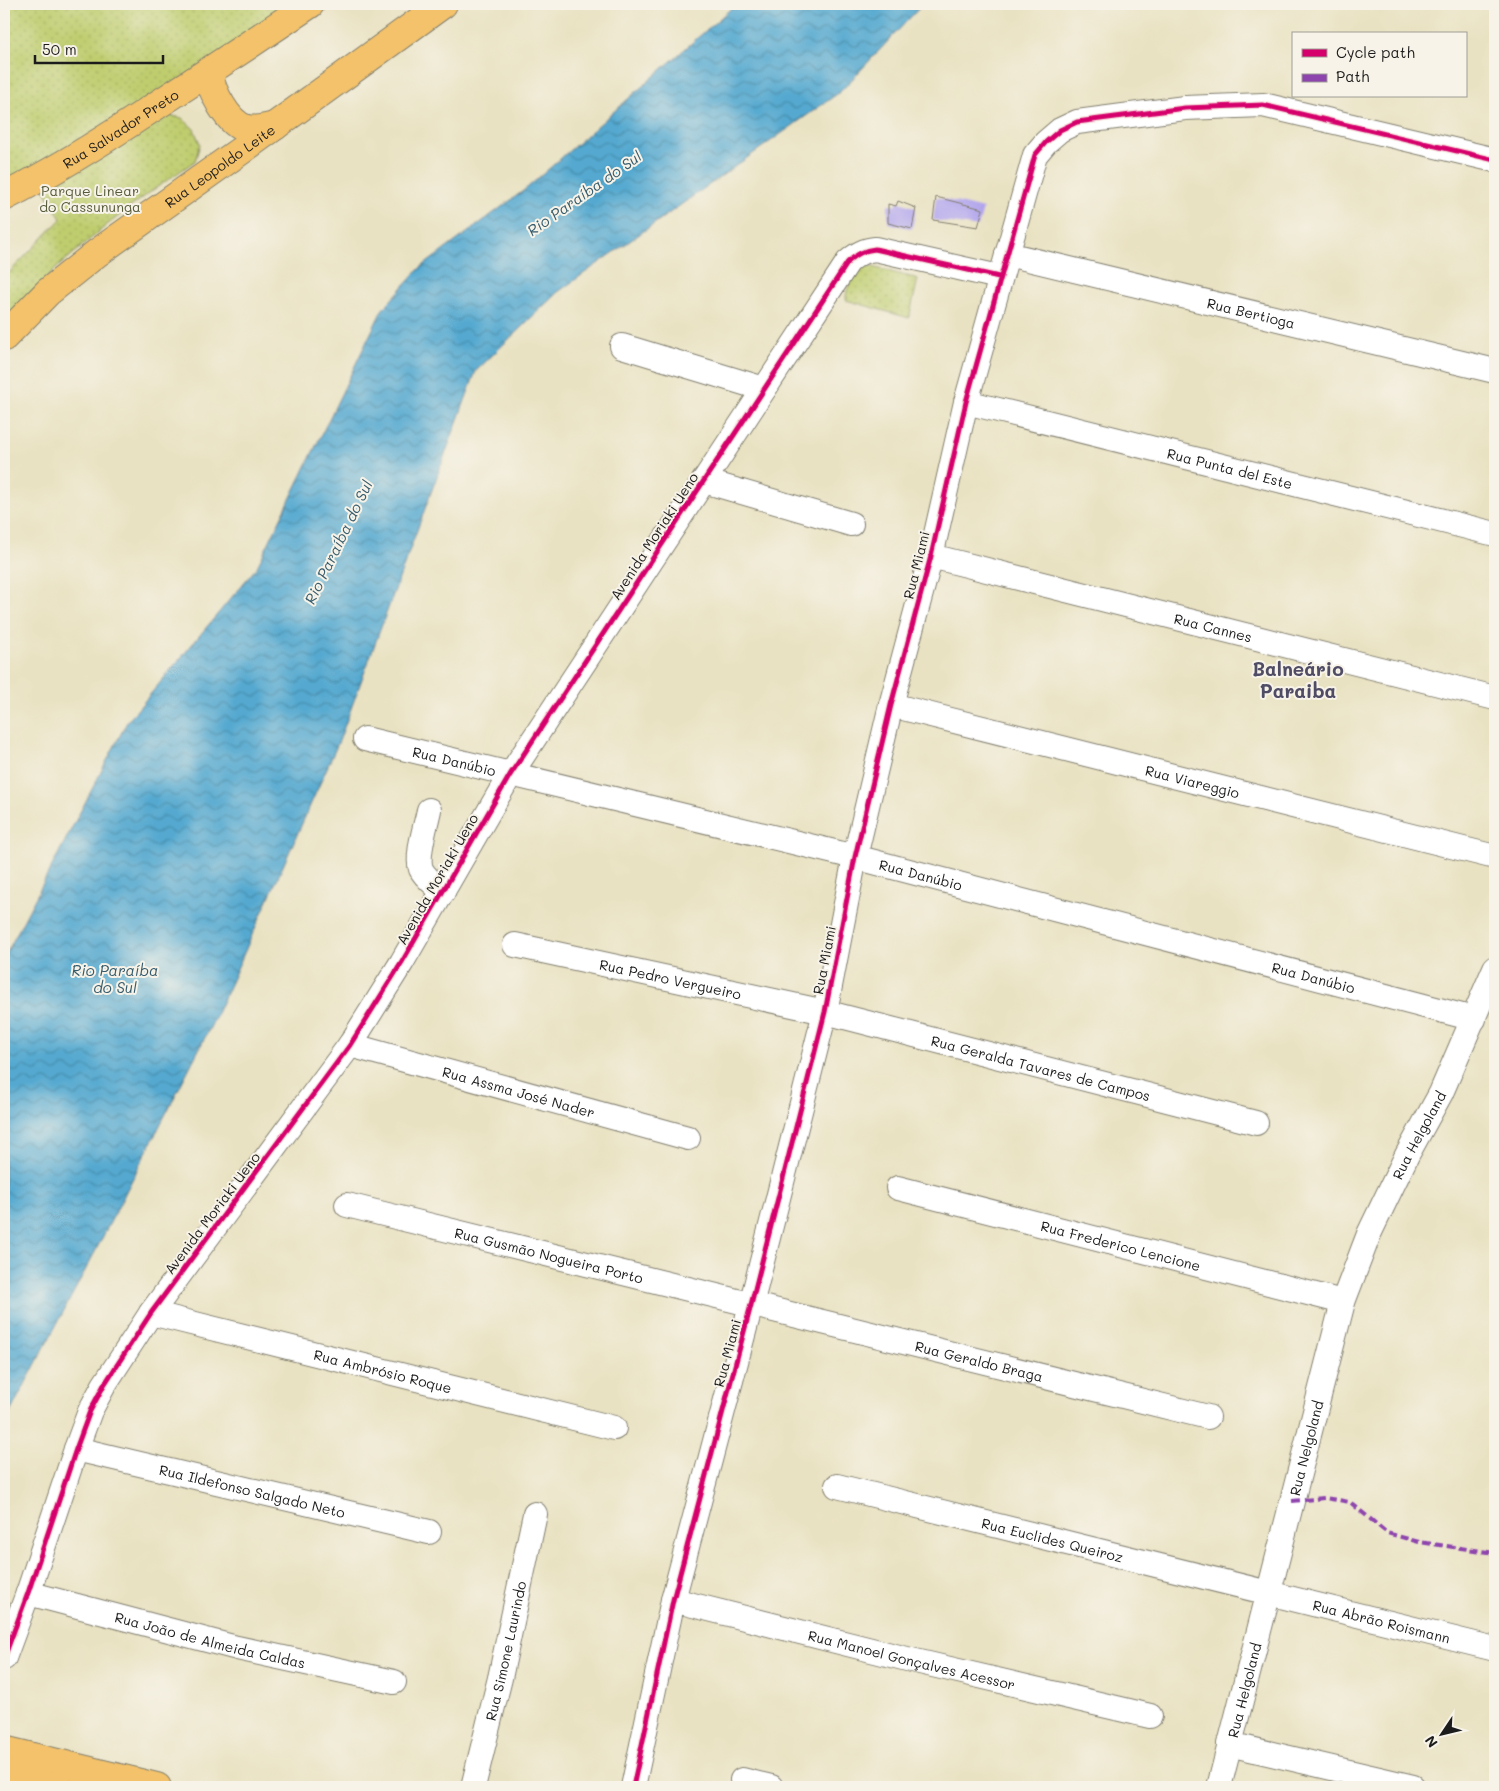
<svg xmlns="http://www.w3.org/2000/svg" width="1499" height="1791" font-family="Mali,sans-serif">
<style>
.park{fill:url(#park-dots);stroke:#6e7445}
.water{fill:url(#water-waves);stroke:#386276}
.building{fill:#b1a4ed}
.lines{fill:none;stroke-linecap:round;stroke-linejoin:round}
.minor-casing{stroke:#827f6f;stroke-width:26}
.major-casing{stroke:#827f6f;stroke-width:30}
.minor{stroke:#fff;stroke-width:24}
.major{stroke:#f4c26a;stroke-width:28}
.quiet{stroke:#8e44ad;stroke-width:4;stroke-dasharray:8 4;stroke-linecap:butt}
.cycleway-casing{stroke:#f7f3e8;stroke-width:8}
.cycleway{stroke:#d6006c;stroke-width:5}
.labels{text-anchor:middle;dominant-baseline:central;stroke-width:4;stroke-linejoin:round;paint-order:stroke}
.street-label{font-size:14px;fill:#1c1c1c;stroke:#f7f3e8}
.park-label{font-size:14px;fill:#555a39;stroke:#f7f3e8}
.water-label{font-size:15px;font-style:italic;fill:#355b6d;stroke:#f7f3e8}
.district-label{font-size:19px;font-weight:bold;fill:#504c65;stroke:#f7f3e8}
</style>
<defs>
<pattern id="park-dots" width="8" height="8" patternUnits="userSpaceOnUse" patternTransform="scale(1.25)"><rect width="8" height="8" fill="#bfcd6e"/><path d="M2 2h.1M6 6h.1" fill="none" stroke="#a4af5f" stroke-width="1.8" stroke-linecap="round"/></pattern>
<pattern id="water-waves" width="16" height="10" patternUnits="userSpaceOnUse" patternTransform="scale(1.25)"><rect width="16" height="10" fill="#54a9d0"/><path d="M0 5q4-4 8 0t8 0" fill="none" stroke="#4589a8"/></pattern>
</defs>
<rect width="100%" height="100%" fill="#f7f3e8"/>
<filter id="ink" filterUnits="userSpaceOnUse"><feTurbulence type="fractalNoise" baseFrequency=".02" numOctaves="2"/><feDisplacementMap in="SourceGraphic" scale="10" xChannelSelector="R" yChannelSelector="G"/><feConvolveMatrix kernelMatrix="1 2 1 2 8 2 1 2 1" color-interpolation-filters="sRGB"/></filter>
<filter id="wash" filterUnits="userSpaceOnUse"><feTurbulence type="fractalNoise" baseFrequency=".0096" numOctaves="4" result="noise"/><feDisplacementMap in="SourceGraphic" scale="20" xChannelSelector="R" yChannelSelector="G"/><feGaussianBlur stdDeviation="1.12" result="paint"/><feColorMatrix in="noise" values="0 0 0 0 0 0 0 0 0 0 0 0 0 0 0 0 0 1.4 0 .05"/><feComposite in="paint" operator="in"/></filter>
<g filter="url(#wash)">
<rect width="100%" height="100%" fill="#e9e2c2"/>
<!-- park -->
<path class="park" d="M 4,4 L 305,4 L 67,148 L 4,183 Z
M 162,114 L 182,118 L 194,129 L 200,144 L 195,161 L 153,190 L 108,224 L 61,264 L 4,320 L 4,278 L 61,219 L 44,189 Z
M 865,265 L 918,279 L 909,318 L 846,300 C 845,285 856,275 865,265 Z"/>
<!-- water -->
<path class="water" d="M 736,4 L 923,4 L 840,92 L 558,292 L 476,371 L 339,741 L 215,1018 L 95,1252 L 4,1424 L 4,958 L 127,722 L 257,567 L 382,310 L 420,268 L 527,188 Z"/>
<g id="blocks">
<!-- building -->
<path class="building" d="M 936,197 L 983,209 L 978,227 L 933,220 Z
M 898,201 L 916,208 L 912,229 L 888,223 L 888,204 L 896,206 Z"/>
</g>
</g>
<g filter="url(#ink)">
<use href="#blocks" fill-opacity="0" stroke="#827f6f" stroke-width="1"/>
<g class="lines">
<!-- minor casing -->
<g class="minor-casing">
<g id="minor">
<path id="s1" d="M 1007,254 L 1495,371"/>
<path d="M 622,346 L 764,389"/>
<path id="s2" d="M 966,402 L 1495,534"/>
<path d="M 704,481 L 851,524"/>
<path id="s3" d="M 931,556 L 1495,698"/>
<path id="s4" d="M 891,705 L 1495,857"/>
<path id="s5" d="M 365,739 L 855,857 L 1474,1019"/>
<path d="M 429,810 C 426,825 416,855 421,869 C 425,878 436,885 443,892"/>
<path id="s6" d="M 515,945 L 825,1012 L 1256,1123"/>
<path id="s7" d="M 350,1045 L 688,1138"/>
<path id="s8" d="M 898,1188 L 1343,1302"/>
<path id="s9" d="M 347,1205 L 1208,1417"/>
<path id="s10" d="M 151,1313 L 614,1428"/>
<path id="s11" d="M 76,1449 L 429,1532"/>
<path id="s12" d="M 837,1486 L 1495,1649"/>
<path id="s13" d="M 28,1593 L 237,1648 L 394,1682"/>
<path id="s14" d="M 673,1600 L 907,1659 L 1150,1716"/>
<path d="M 4,1658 L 28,1593 L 76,1449 L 90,1411 L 104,1385 L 151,1313 L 350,1045 L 402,962 L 510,775 L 848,262 C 857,254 864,250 875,249 L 999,277"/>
<path d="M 1229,1744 L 1413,1787"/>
<path d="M 742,1780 L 771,1787"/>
<path id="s15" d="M 473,1787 L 500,1678 L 535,1514"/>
<path d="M 633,1787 L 673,1600 L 751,1305 L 825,1012 L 855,857 L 891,705 L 931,556 L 966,402 L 1035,155 L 1046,142 L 1060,130 L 1077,122 L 1185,108 L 1263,105 L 1495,160"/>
<path id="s16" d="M 1219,1787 L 1343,1302 L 1369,1234 L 1407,1155 L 1441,1093 L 1495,968"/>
</g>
</g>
<!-- major casing -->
<g class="major-casing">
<g id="major">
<path d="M 208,73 C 212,91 227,124 247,129 C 256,131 266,128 275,126"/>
<path id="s17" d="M 4,197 C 55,171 103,141 151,109 C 205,74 258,39 310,4"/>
<path id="s18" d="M 4,337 L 48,292 L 97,253 L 243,149 L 443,4"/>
<path d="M 4,1750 L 157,1787"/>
<path d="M 4,1774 L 58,1787"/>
</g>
</g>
<!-- minor -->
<use href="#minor" class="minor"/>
<!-- major -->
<use href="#major" class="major"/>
<!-- quiet -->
<path class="quiet" d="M 1292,1501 L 1325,1498 L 1350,1502 L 1387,1533 L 1419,1542 L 1495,1553"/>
<!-- cycleway casing -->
<g class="cycleway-casing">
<path id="cycleway" d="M 4,1658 L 28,1593 L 76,1449 L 90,1411 L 104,1385 L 151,1313 L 350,1045 L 402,962 L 510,775 L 848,262 C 857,254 864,250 875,249 L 999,277
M 633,1787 L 673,1600 L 751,1305 L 825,1012 L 855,857 L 891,705 L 931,556 L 966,402 L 1035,155 L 1046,142 L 1060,130 L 1077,122 L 1185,108 L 1263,105 L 1495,160"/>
</g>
<!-- cycleway -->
<use href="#cycleway" class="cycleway"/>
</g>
</g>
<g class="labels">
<!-- street labels -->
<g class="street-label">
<text stroke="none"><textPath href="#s17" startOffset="135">Rua Salvador Preto</textPath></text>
<text stroke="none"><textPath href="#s18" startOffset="276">Rua Leopoldo Leite</textPath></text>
<text stroke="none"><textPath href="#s1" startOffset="251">Rua Bertioga</textPath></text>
<text stroke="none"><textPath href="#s2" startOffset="272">Rua Punta del Este</textPath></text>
<text transform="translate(654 536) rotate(-57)">Avenida Moriaki Ueno</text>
<text transform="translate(916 565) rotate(-76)">Rua Miami</text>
<text stroke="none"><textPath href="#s3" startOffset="291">Rua Cannes</textPath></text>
<text stroke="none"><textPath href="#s5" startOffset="92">Rua Danúbio</textPath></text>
<text stroke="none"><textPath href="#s4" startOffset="311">Rua Viareggio</textPath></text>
<text stroke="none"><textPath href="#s5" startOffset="572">Rua Danúbio</textPath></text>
<text transform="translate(437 879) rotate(-60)">Avenida Moriaki Ueno</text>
<text transform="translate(824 960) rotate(-79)">Rua Miami</text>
<text stroke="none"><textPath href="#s5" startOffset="978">Rua Danúbio</textPath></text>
<text stroke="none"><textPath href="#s6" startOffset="159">Rua Pedro Vergueiro</textPath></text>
<text stroke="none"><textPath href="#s6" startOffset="540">Rua Geralda Tavares de Campos</textPath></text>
<text stroke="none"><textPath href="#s7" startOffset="175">Rua Assma José Nader</textPath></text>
<text stroke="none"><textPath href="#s16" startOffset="684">Rua Helgoland</textPath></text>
<text transform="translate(212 1213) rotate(-53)">Avenida Moriaki Ueno</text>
<text stroke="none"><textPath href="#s8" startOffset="230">Rua Frederico Lencione</textPath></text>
<text stroke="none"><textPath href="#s9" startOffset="208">Rua Gusmão Nogueira Porto</textPath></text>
<text transform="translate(727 1353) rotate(-75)">Rua Miami</text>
<text stroke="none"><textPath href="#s9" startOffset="651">Rua Geraldo Braga</textPath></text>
<text stroke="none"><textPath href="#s10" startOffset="239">Rua Ambrósio Roque</textPath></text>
<text stroke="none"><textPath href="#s16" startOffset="350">Rua Nelgoland</textPath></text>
<text stroke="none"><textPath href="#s11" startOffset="181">Rua Ildefonso Salgado Neto</textPath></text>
<text stroke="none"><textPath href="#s12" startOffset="222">Rua Euclides Queiroz</textPath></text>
<text stroke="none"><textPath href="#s12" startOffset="561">Rua Abrão Roismann</textPath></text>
<text stroke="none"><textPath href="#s13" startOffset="188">Rua João de Almeida Caldas</textPath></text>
<text stroke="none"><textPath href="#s15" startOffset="140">Rua Simone Laurindo</textPath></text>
<text stroke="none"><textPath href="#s14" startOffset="246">Rua Manoel Gonçalves Acessor</textPath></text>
<text stroke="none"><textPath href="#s16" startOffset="100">Rua Helgoland</textPath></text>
</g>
<!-- park labels -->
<g class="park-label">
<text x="90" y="190">Parque Linear<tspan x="90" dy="16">do Cassununga</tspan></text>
</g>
<!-- water labels -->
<g class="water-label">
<text transform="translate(584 193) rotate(-35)">Rio Paraíba do Sul</text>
<text transform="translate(338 542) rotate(-64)">Rio Paraíba do Sul</text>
<text x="115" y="970">Rio Paraíba<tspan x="115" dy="17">do Sul</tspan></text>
</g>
<!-- district labels -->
<g class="district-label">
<text x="1298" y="668">Balneário<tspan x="1298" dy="22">Paraiba</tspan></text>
</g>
</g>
<!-- margin -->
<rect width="1499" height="1791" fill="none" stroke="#f7f3e8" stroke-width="20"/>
<!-- legend -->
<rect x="1292" y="32" width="175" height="65" fill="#f7f3e8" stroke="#9f9d96"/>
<rect x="1302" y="49" width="25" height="8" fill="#d6006c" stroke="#9f9d96"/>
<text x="1336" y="58" font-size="15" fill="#1c1c1c">Cycle path</text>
<rect x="1302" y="74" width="25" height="8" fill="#8e44ad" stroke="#9f9d96"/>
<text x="1336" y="82" font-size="15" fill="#1c1c1c">Path</text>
<!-- north arrow -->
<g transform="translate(1442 1734) rotate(235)" stroke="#f7f3e8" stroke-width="4" paint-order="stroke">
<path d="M0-4L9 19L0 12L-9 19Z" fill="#1c1c1c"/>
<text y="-8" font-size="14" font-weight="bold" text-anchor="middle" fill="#1c1c1c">N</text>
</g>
<!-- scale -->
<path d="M35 55v8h128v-8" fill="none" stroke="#1c1c1c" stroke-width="2.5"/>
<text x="42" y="55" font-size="15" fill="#1c1c1c" stroke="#f7f3e8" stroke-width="4" paint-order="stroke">50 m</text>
</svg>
